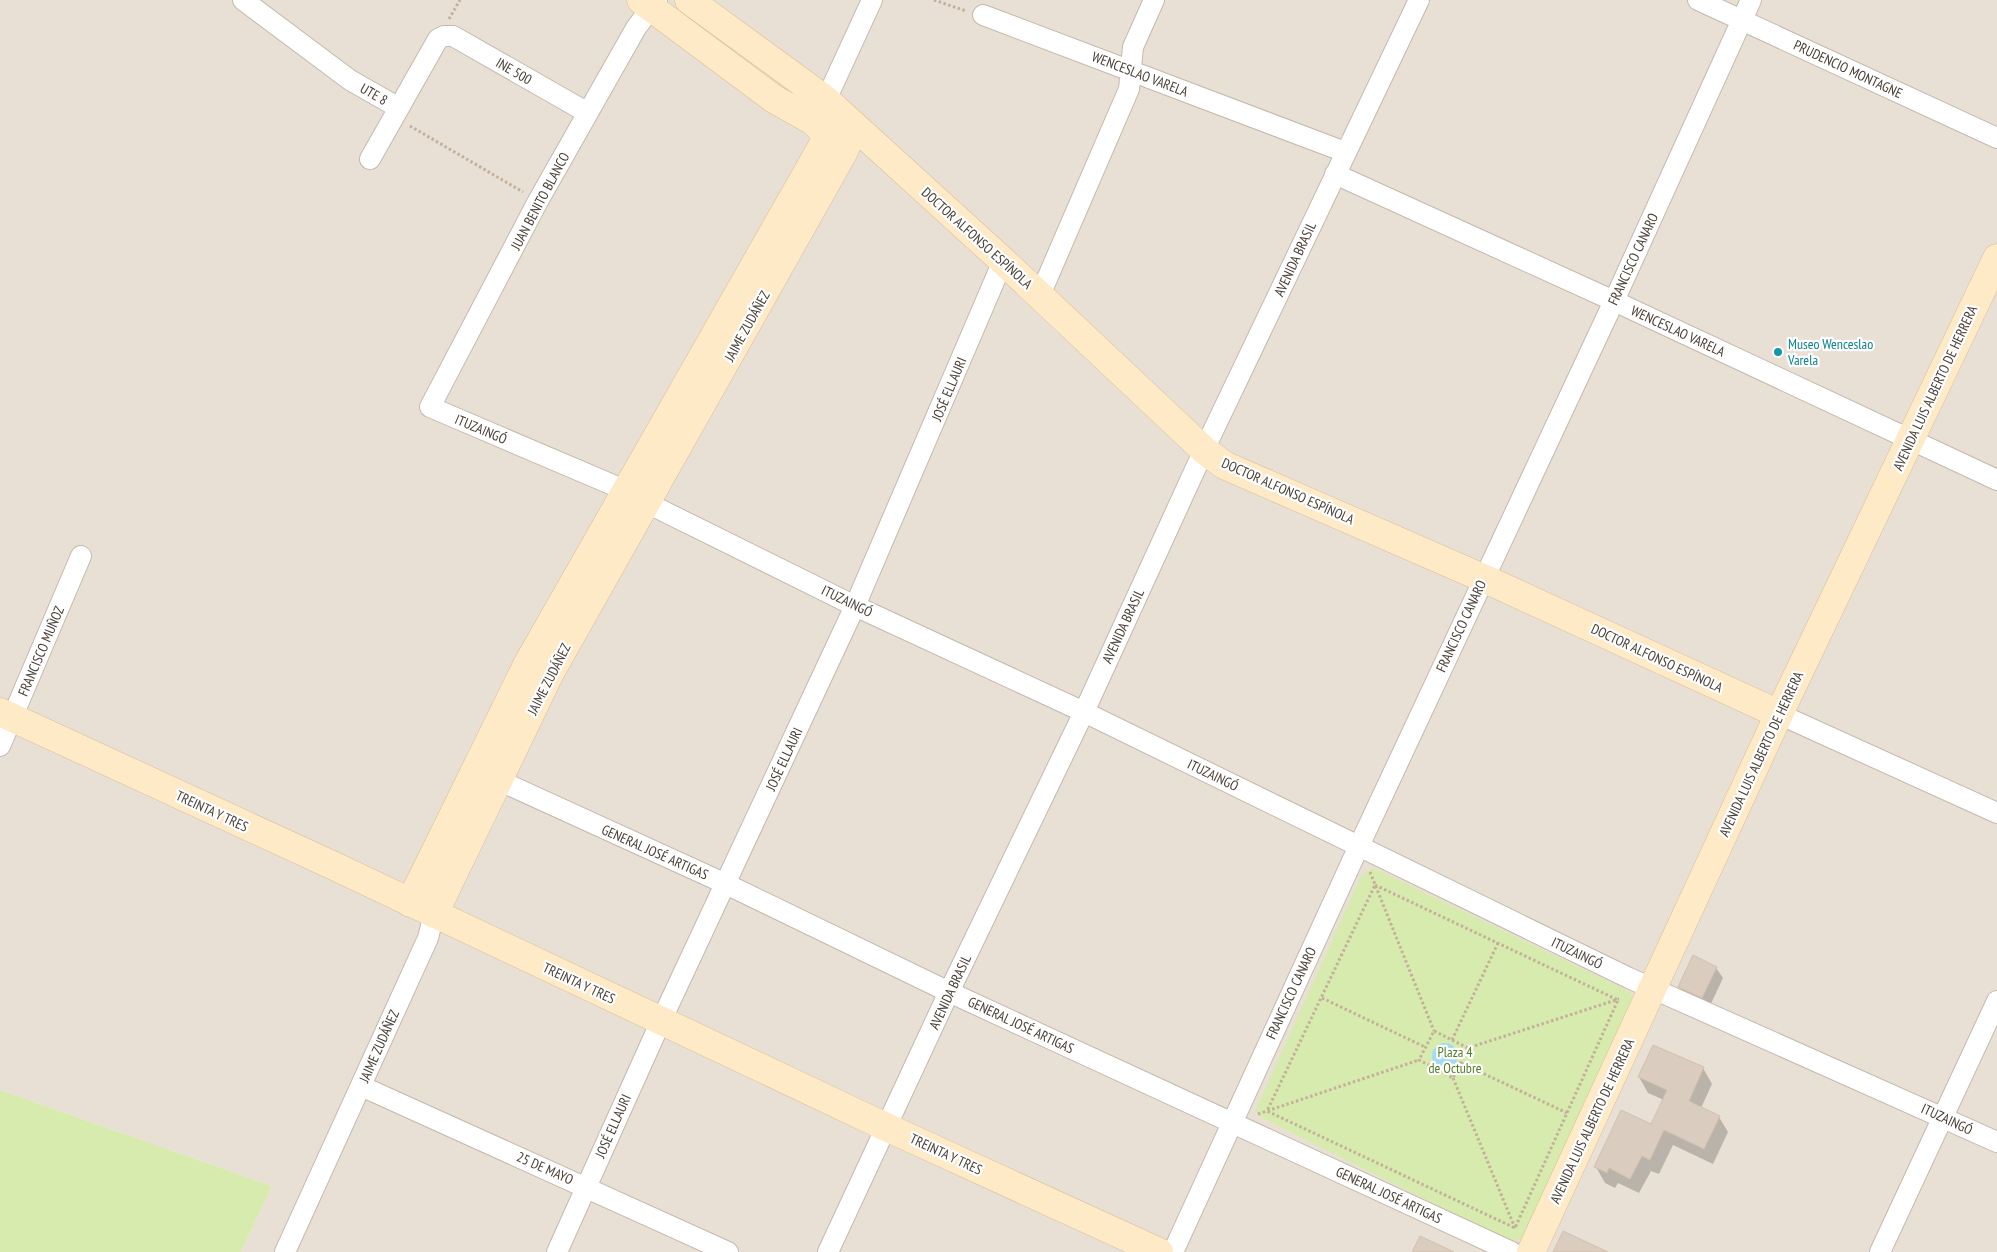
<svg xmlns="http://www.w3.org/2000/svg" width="1997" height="1252" font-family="'PT Sans Narrow',sans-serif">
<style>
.residential{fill:#e9e0d5}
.green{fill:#d8ebae}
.water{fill:#a0ddf5}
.shadow{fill:#0003}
.building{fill:#daccbf;stroke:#d2c0af}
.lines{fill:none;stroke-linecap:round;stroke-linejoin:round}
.street-casing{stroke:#c4b8ac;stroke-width:22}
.secondary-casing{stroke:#d7bd95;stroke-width:29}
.path{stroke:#c3af9a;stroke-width:3;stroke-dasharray:2.5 2.5;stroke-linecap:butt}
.street{stroke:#fff;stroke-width:20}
.secondary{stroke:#ffeac7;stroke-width:28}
.culture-dot{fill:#0f9aa8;stroke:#fff;stroke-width:2}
.labels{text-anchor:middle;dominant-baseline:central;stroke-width:4.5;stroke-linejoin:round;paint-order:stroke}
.street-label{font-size:14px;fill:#483f36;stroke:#fff}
.culture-label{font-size:14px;fill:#0d838f;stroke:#fff;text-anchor:start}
.park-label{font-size:14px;fill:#527e25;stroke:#fff}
</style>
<rect width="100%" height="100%" fill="#f5efe7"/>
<!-- residential -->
<path class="residential" d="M 0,0 L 1997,0 L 1997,1252 L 241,1252 L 272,1186 L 0,1090 Z"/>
<!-- green -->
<path class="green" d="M 1370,869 L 1376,869 L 1624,989 L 1630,992 L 1633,999 L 1523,1239 L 1509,1241 L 1260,1117 L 1255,1111 L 1361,876 Z
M 0,1090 L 272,1186 L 241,1252 L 0,1252 Z"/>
<!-- water -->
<path class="water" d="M1432 1056a13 13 0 1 1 26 0a13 13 0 1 1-26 0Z"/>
<!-- shadow -->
<path class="shadow" d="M 1716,968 L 1723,978 L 1709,1008 L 1686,998 L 1680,987 Z
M 1703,1068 L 1712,1084 L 1701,1108 L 1719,1117 L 1728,1132 L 1713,1164 L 1673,1145 L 1659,1174 L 1651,1171 L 1639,1193 L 1618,1183 L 1615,1188 L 1605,1183 L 1596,1167 L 1651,1126 L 1664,1100 L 1648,1093 L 1639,1077 Z"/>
<!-- building -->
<path class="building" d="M 1693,955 L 1717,967 L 1702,998 L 1678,987 Z
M 1653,1045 L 1704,1067 L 1689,1101 L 1720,1116 L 1704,1149 L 1664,1130 L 1650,1160 L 1642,1156 L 1630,1179 L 1609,1168 L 1607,1173 L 1594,1167 L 1621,1110 L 1651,1124 L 1667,1090 L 1638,1077 Z
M 1563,1231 L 1608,1252 L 1553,1252 Z
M 1420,1236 L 1454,1252 L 1412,1252 Z"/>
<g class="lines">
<!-- street casing -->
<g class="street-casing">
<path id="street" d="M 243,0 L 350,80 L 399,108
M 657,0 L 636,28 L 538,201 L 430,407 L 627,491 L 647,503 L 855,606 L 1084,712 L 1629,978 L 1997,1142
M 1698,0 L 1997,138
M 983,15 L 1345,152
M 826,100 L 872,0
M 370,159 L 438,39 L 444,36 L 453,36 L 588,113
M 1335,174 L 1614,301 L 1997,480
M 1040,295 L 1129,89 L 1133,47 L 1154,0
M 1779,714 L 1997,813
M 0,746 L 81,556
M 487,775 L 726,884 L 949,992 L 1512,1252
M 361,1086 L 728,1252
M 285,1252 L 428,938 L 434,914
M 557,1252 L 661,1021 L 855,606 L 1003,261
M 828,1252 L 949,992 L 1084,712 L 1204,450 L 1419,0
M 1173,1252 L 1359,846 L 1614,301 L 1751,0
M 1880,1252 L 1997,1001"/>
</g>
<!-- secondary casing -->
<g class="secondary-casing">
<path id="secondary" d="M 689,0 L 826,100 L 1003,261 L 1204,450 L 1224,465 L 1483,578 L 1779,714
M 0,712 L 332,865 L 886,1127 L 1159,1252
M 410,903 L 527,665 L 823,145 L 825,133 L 813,121 L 774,99 L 641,0
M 434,914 L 550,673 L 842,155 L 855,127
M 1531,1252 L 1779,714 L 1997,258"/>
</g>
<!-- path -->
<path class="path" d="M 934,0 L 966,11
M 449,19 L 460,0
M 410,126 L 523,192
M 1370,872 L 1434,1031
M 1375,885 L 1618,1000 L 1515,1228 L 1267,1111 Z
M 1322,998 L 1425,1047
M 1452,1040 L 1498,943
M 1468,1048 L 1453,1078 L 1419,1060 L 1434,1031 L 1468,1048 L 1619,999
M 1461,1063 L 1567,1113
M 1453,1078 L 1515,1228
M 1258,1114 L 1419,1060"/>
<!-- street -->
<use href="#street" class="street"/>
<!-- secondary -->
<use href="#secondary" class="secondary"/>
</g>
<!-- markers -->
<circle class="culture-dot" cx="1778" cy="352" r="5"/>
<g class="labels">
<!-- street labels -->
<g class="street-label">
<text transform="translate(1848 69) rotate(25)">PRUDENCIO MONTAGNE</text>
<text transform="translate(514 71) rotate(30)">INE 500</text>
<text transform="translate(1140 74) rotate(21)">WENCESLAO VARELA</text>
<text transform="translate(374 94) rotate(30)">UTE 8</text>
<text transform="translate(540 201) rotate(-62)">JUAN BENITO BLANCO</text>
<text transform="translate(977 238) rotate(42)">DOCTOR ALFONSO ESPÍNOLA</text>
<text transform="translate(1295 259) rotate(-65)">AVENIDA BRASIL</text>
<text transform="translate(1633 259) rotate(-65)">FRANCISCO CANARO</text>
<text transform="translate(747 326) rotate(-61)">JAIME ZUDÁÑEZ</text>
<text transform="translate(1678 331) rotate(25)">WENCESLAO VARELA</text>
<text transform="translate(1935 388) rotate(-65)">AVENIDA LUIS ALBERTO DE HERRERA</text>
<text transform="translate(949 389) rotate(-67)">JOSÉ ELLAURI</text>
<text transform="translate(481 429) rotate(23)">ITUZAINGÓ</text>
<text transform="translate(1288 491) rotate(24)">DOCTOR ALFONSO ESPÍNOLA</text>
<text transform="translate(847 601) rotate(26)">ITUZAINGÓ</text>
<text transform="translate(1123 626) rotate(-65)">AVENIDA BRASIL</text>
<text transform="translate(1461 626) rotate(-65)">FRANCISCO CANARO</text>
<text transform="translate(41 651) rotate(-67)">FRANCISCO MUÑOZ</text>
<text transform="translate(1657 658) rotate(25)">DOCTOR ALFONSO ESPÍNOLA</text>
<text transform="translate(549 679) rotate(-63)">JAIME ZUDÁÑEZ</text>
<text transform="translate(1761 754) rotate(-65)">AVENIDA LUIS ALBERTO DE HERRERA</text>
<text transform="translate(784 759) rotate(-65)">JOSÉ ELLAURI</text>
<text transform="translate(1213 775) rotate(26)">ITUZAINGÓ</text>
<text transform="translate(212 811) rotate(25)">TREINTA Y TRES</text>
<text transform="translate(655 852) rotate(24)">GENERAL JOSÉ ARTIGAS</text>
<text transform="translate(1577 953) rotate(26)">ITUZAINGÓ</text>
<text transform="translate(579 983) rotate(25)">TREINTA Y TRES</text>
<text transform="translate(950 992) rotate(-65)">AVENIDA BRASIL</text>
<text transform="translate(1291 993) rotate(-65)">FRANCISCO CANARO</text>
<text transform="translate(1021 1025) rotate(25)">GENERAL JOSÉ ARTIGAS</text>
<text transform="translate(379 1046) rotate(-66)">JAIME ZUDÁÑEZ</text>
<text transform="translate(1947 1119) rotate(25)">ITUZAINGÓ</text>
<text transform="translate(1592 1121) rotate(-65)">AVENIDA LUIS ALBERTO DE HERRERA</text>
<text transform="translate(613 1126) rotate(-66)">JOSÉ ELLAURI</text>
<text transform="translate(946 1154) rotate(25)">TREINTA Y TRES</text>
<text transform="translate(545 1168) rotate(24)">25 DE MAYO</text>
<text transform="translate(1389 1195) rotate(25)">GENERAL JOSÉ ARTIGAS</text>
</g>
<!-- culture labels -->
<g class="culture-label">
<text x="1788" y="344">Museo Wenceslao<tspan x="1788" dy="16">Varela</tspan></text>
</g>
<!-- park labels -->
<g class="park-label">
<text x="1455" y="1052">Plaza 4<tspan x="1455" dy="16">de Octubre</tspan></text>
</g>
</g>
</svg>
